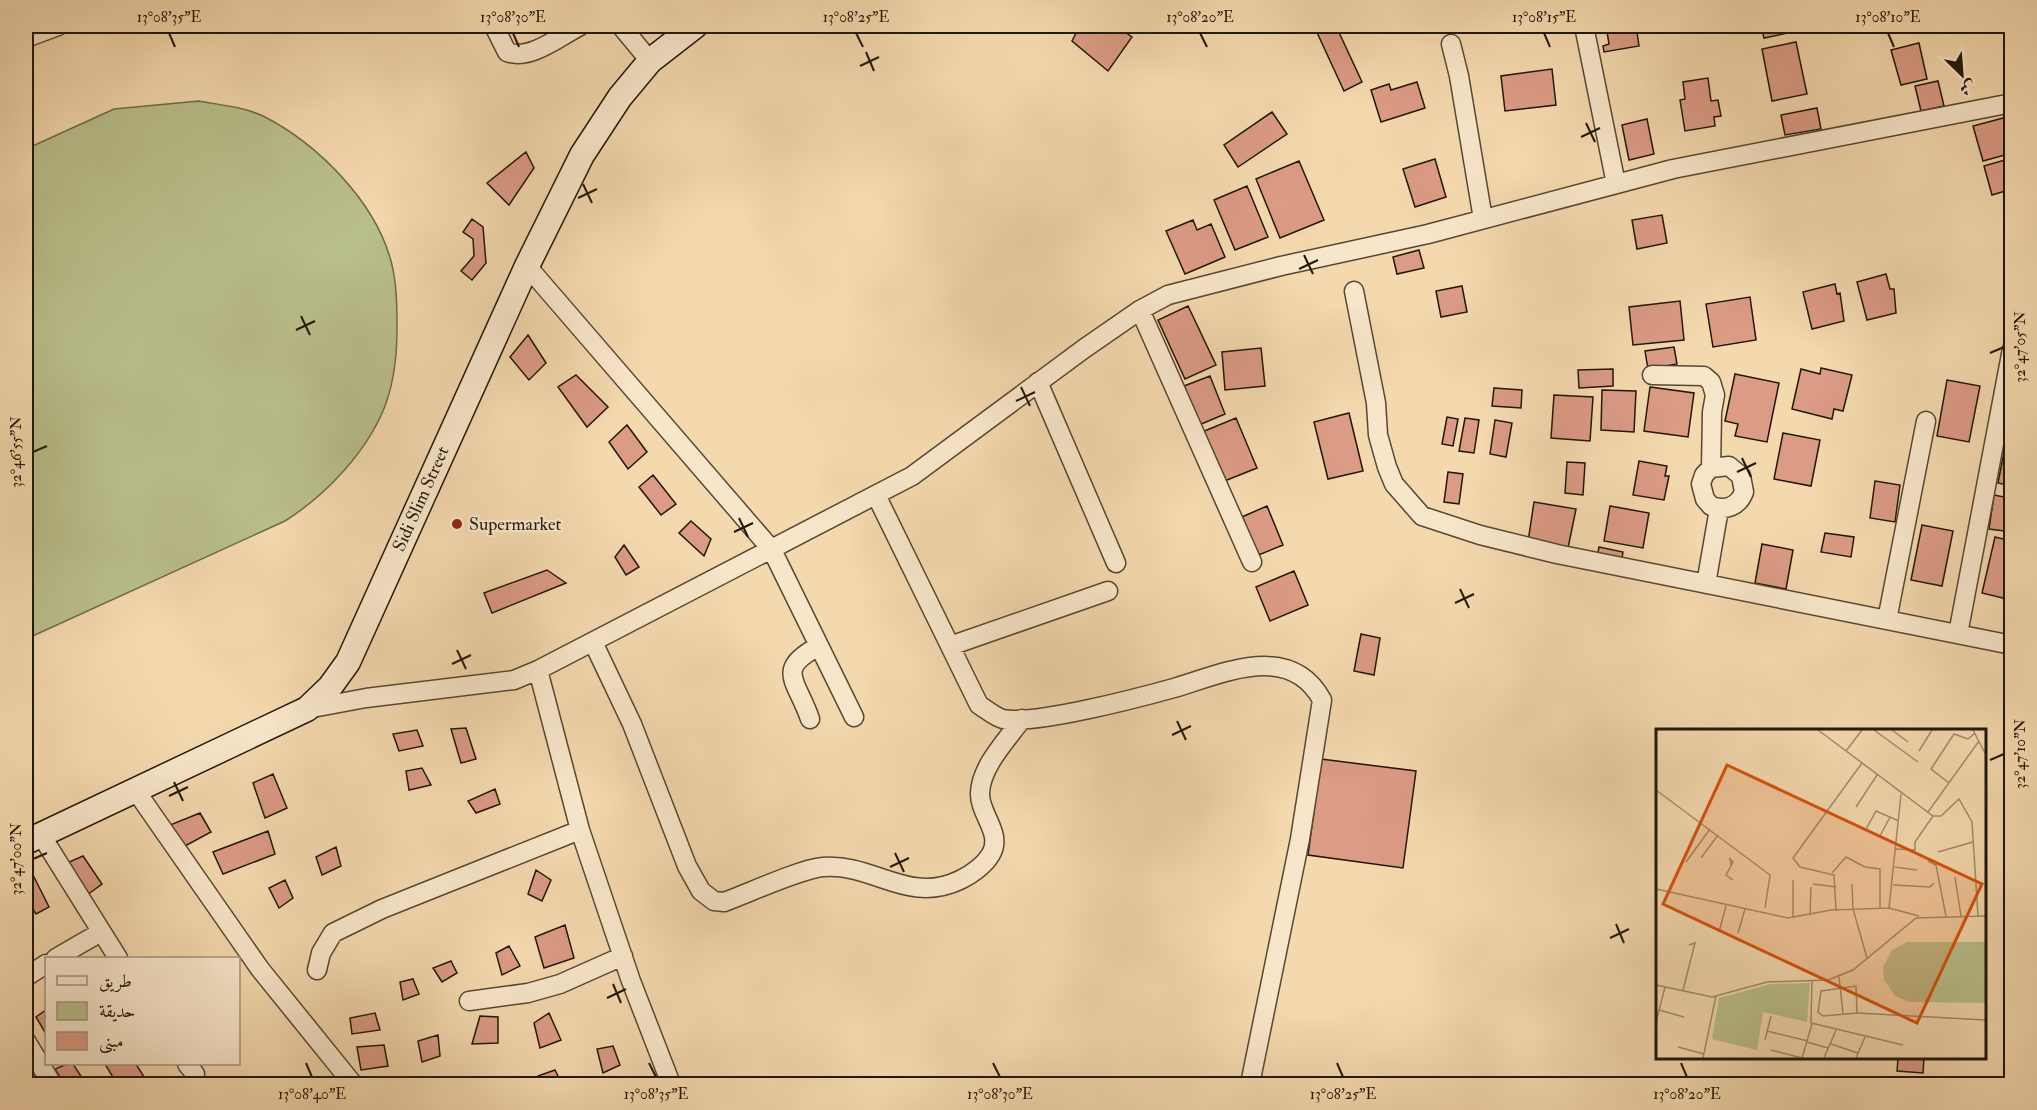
<svg xmlns="http://www.w3.org/2000/svg" width="2037" height="1110" font-family="'IM FELL Double Pica',Amiri,serif">
<style>
.green{fill:#b9bf8c;stroke:#6d6b4a;stroke-width:1.5}
.building{fill:#db9b85;stroke:#211709;stroke-width:1.5}
.lines{fill:none;stroke-linecap:round;stroke-linejoin:round}
.minor-casing{stroke:#564732;stroke-width:21}
.secondary-casing{stroke:#211709;stroke-width:27}
.minor{stroke:#f8e6ca;stroke-width:18}
.secondary{stroke:#f8e6ca;stroke-width:24}
.ticks{fill:none;stroke:#211709;stroke-width:2}
.poi-dot{fill:#8f2418;stroke:#f8e6ca;stroke-width:2}
.labels{text-anchor:middle;dominant-baseline:central;stroke-width:4.5;stroke-linejoin:round;paint-order:stroke}
.street-label{font-size:18px;fill:#211709;stroke:#f8e6ca}
.poi-label{font-size:18px;fill:#211709;stroke:#f8e6ca;text-anchor:start}
.inset-road{fill:none;stroke:#a08b6c;stroke-width:1.5}
.view{fill:#d4520c;fill-opacity:0.15;stroke:#d4520c;stroke-width:3}
.inset-edge{fill:none;stroke:#211709;stroke-width:3}
.neatline{fill:none;stroke:#211709;stroke-width:2}
.ticks-label{font-size:15px;text-anchor:middle;fill:#211709}
</style>
<rect width="100%" height="100%" fill="#f4d8ae"/>
<filter id="stains"><feTurbulence type="fractalNoise" baseFrequency=".00333" numOctaves="4"/><feColorMatrix values="0 0 0 0 .2 0 0 0 0 .09 0 0 0 0 .02 0 0 0 .5 -.17"/></filter>
<radialGradient id="worn" r=".72"><stop offset=".6" stop-color="#630" stop-opacity="0"/><stop offset="1" stop-color="#630" stop-opacity=".3"/></radialGradient>
<!-- green -->
<path class="green" d="M 199,101 C 221,105 245,107 265,117 C 319,145 375,202 391,261 C 397,283 397,308 397,329 C 397,355 394,382 385,406 C 367,452 326,495 285,521 L 26,639 L 26,149 L 114,109 Z"/>
<!-- building -->
<path class="building" d="M 1077,26 L 1116,26 L 1132,37 L 1108,71 L 1072,41 L 1079,27 Z
M 1314,26 L 1336,26 L 1362,82 L 1344,91 Z
M 1606,26 L 1636,26 L 1639,46 L 1604,52 L 1603,46 L 1609,44 Z
M 1761,26 L 1792,26 L 1793,32 L 1764,38 Z
M 1796,42 L 1807,94 L 1772,101 L 1762,49 Z
M 1919,43 L 1927,79 L 1901,85 L 1891,50 Z
M 1552,69 L 1556,105 L 1505,111 L 1501,76 Z
M 1708,78 L 1711,101 L 1718,100 L 1721,116 L 1714,117 L 1715,126 L 1685,131 L 1680,100 L 1685,99 L 1683,82 Z
M 1938,81 L 1944,106 L 1921,111 L 1915,86 Z
M 1417,82 L 1425,108 L 1381,122 L 1371,90 L 1389,84 L 1391,90 Z
M 1817,108 L 1821,129 L 1785,135 L 1781,115 Z
M 1272,112 L 1287,134 L 1238,167 L 1224,145 Z
M 2007,117 L 2012,135 L 2012,153 L 1983,161 L 1973,126 Z
M 1647,119 L 1654,154 L 1629,160 L 1622,125 Z
M 526,152 L 534,168 L 509,205 L 487,183 Z
M 2012,158 L 2012,189 L 1992,195 L 1984,166 Z
M 1435,159 L 1446,197 L 1415,207 L 1403,169 Z
M 1299,161 L 1324,220 L 1280,238 L 1256,179 Z
M 1247,186 L 1268,237 L 1235,250 L 1214,200 Z
M 1662,215 L 1667,243 L 1637,249 L 1632,220 Z
M 472,219 L 483,227 L 486,263 L 472,280 L 461,271 L 474,256 L 473,239 L 463,232 Z
M 1193,220 L 1197,230 L 1211,224 L 1225,257 L 1185,274 L 1166,231 Z
M 1419,250 L 1424,268 L 1397,274 L 1393,257 Z
M 1886,274 L 1890,289 L 1894,289 L 1896,313 L 1867,320 L 1857,282 Z
M 1835,284 L 1837,294 L 1840,293 L 1844,321 L 1812,329 L 1803,292 Z
M 1462,286 L 1467,312 L 1441,317 L 1436,291 Z
M 1750,297 L 1756,340 L 1713,347 L 1706,304 Z
M 1680,301 L 1684,340 L 1633,345 L 1629,307 Z
M 1188,306 L 1216,365 L 1185,379 L 1158,320 Z
M 528,335 L 546,363 L 529,380 L 510,357 Z
M 1674,347 L 1677,364 L 1648,369 L 1645,351 Z
M 1261,348 L 1265,386 L 1225,390 L 1222,352 Z
M 1821,368 L 1852,375 L 1843,411 L 1834,409 L 1832,419 L 1792,409 L 1801,369 L 1820,374 Z
M 1613,369 L 1613,386 L 1579,388 L 1578,370 Z
M 1735,374 L 1779,383 L 1767,442 L 1735,436 L 1738,424 L 1725,421 Z
M 576,375 L 608,407 L 587,427 L 558,387 Z
M 1210,376 L 1225,414 L 1199,425 L 1184,386 Z
M 1947,380 L 1980,386 L 1969,442 L 1937,436 Z
M 1650,387 L 1694,393 L 1688,437 L 1644,431 Z
M 1494,388 L 1522,390 L 1521,408 L 1492,406 Z
M 1602,390 L 1636,391 L 1634,432 L 1601,430 Z
M 1554,395 L 1593,397 L 1590,441 L 1551,438 Z
M 1349,413 L 1363,471 L 1328,479 L 1314,422 Z
M 1447,417 L 1458,419 L 1453,446 L 1442,444 Z
M 1236,418 L 1257,468 L 1222,482 L 1202,432 Z
M 1465,418 L 1479,420 L 1474,453 L 1459,451 Z
M 1495,420 L 1512,423 L 1506,457 L 1490,454 Z
M 627,425 L 647,452 L 628,469 L 609,442 Z
M 1783,433 L 1820,440 L 1811,486 L 1774,479 Z
M 2004,452 L 2012,454 L 2012,486 L 1998,483 Z
M 1639,461 L 1667,466 L 1665,476 L 1669,476 L 1664,500 L 1633,495 Z
M 1567,462 L 1585,463 L 1583,495 L 1565,493 Z
M 1448,472 L 1463,474 L 1459,504 L 1444,502 Z
M 653,475 L 676,504 L 661,515 L 639,487 Z
M 1875,481 L 1900,485 L 1895,522 L 1870,518 Z
M 1994,495 L 2009,498 L 2004,531 L 1989,529 Z
M 1534,502 L 1576,509 L 1567,553 L 1528,542 Z
M 1267,506 L 1283,545 L 1251,558 L 1235,520 Z
M 1610,506 L 1649,513 L 1643,548 L 1604,541 Z
M 691,521 L 711,539 L 704,556 L 679,533 Z
M 1922,525 L 1953,531 L 1942,586 L 1911,580 Z
M 1825,533 L 1854,537 L 1851,557 L 1821,552 Z
M 1995,537 L 2012,541 L 2011,600 L 1982,593 Z
M 1762,544 L 1793,550 L 1786,589 L 1755,583 Z
M 624,545 L 639,567 L 626,575 L 615,557 Z
M 1599,547 L 1623,552 L 1621,563 L 1597,558 Z
M 547,570 L 566,583 L 492,613 L 484,593 Z
M 1294,571 L 1308,605 L 1270,621 L 1256,587 Z
M 1361,634 L 1380,638 L 1374,675 L 1354,671 Z
M 466,728 L 476,759 L 461,763 L 451,729 Z
M 417,730 L 423,746 L 399,751 L 393,734 Z
M 1321,759 L 1416,771 L 1403,868 L 1308,855 Z
M 422,768 L 431,785 L 409,790 L 406,771 Z
M 273,774 L 287,808 L 265,818 L 253,783 Z
M 495,789 L 500,804 L 476,813 L 468,801 Z
M 200,813 L 211,832 L 185,846 L 170,825 Z
M 268,831 L 275,854 L 223,874 L 213,852 Z
M 336,847 L 341,866 L 322,875 L 316,857 Z
M 83,856 L 102,884 L 87,895 L 69,862 Z
M 536,870 L 551,880 L 542,901 L 528,894 Z
M 33,875 L 49,907 L 36,914 L 26,899 L 26,880 Z
M 285,880 L 293,898 L 279,908 L 269,888 Z
M 565,925 L 574,958 L 544,968 L 535,937 Z
M 509,946 L 520,966 L 502,975 L 496,953 Z
M 451,961 L 457,973 L 442,982 L 433,968 Z
M 413,979 L 419,994 L 403,1000 L 400,982 Z
M 46,1010 L 46,1034 L 36,1017 Z
M 375,1013 L 380,1030 L 352,1034 L 350,1018 Z
M 549,1013 L 561,1040 L 540,1048 L 534,1023 Z
M 480,1016 L 498,1017 L 498,1043 L 472,1044 Z
M 438,1035 L 440,1056 L 422,1062 L 418,1041 Z
M 384,1045 L 388,1066 L 361,1070 L 357,1047 Z
M 613,1046 L 620,1065 L 603,1073 L 597,1049 Z
M 1898,1058 L 1924,1058 L 1923,1073 L 1897,1071 Z
M 67,1064 L 73,1064 L 86,1084 L 64,1084 L 55,1069 Z
M 105,1064 L 136,1064 L 146,1080 L 139,1084 L 117,1084 Z
M 555,1070 L 562,1084 L 540,1084 L 538,1076 Z
M 502,1078 L 507,1084 L 483,1084 Z"/>
<g class="lines">
<!-- minor casing -->
<g class="minor-casing">
<path id="minor" d="M 494,26 L 507,52 C 530,61 560,36 580,26
M 621,26 L 650,61
M 1584,26 L 1616,184
M 26,38 L 58,26
M 1451,44 L 1459,76 L 1483,219
M 527,266 L 772,550 L 854,717
M 1354,291 L 1376,403 L 1378,435 L 1387,467 L 1394,484 L 1422,516 L 1480,535 L 1557,554 L 2012,645
M 1140,310 L 1252,562
M 1652,375 L 1704,376 L 1711,382 L 1715,395 L 1712,412 L 1711,468 L 1704,475 L 1701,484 L 1705,499 L 1711,506 C 1726,511 1738,507 1744,492 L 1741,476 L 1729,466 L 1711,468
M 1038,382 L 1116,563
M 877,497 L 979,705 C 986,709 995,717 1003,719 C 1035,725 1138,698 1174,688 C 1222,674 1290,641 1322,700 L 1300,839 L 1250,1084
M 1706,584 L 1719,509
M 1887,620 L 1926,421
M 1958,634 L 2012,349
M 593,642 L 632,724 L 687,866 L 701,891 L 714,901 L 724,902 C 749,893 800,869 823,867 C 874,863 908,905 960,880 C 972,874 984,866 991,854 C 1003,833 979,814 980,793 C 981,766 1007,740 1022,719
M 950,646 L 1108,591
M 538,670 L 580,830 L 631,981 L 671,1084
M 307,709 L 366,698 L 514,680 L 538,670 L 912,476 L 1085,348 L 1140,310 L 1168,295 L 1281,266 L 1428,234 L 1673,169 L 2012,103
M 810,719 C 797,680 774,670 819,646
M 136,791 L 260,969 L 353,1084
M 41,835 L 118,958
M 56,958 L 101,932
M 317,970 L 321,953 L 333,933 L 382,909 L 580,830
M 26,977 L 46,964
M 469,1001 L 528,993 L 560,984 L 623,956
M 26,1041 L 52,1084
M 187,1064 L 195,1074"/>
</g>
<!-- secondary casing -->
<g class="secondary-casing">
<path id="secondary" d="M 26,842 L 307,709 L 330,687 L 348,662 L 527,266 L 582,155 L 620,97 L 650,61 L 695,26"/>
</g>
<!-- minor -->
<use href="#minor" class="minor"/>
<!-- secondary -->
<use href="#secondary" class="secondary"/>
</g>
<!-- ticks -->
<path class="ticks" d="M 169,33 L 175,47M 513,33 L 519,47M 856,33 L 863,47M 1200,33 L 1207,47M 1544,33 L 1550,47M 1888,33 L 1894,47M 866,52 L 874,71M 860,66 L 879,57M 1586,123 L 1595,142M 1581,137 L 1600,128M 583,184 L 592,203M 578,198 L 597,189M 1304,255 L 1313,274M 1299,269 L 1318,260M 301,316 L 310,335M 296,330 L 315,321M 1990,353 L 2004,347M 1021,387 L 1030,406M 1016,401 L 1035,392M 33,452 L 47,446M 1742,458 L 1751,477M 1737,472 L 1756,463M 739,518 L 748,537M 734,532 L 753,523M 1460,589 L 1469,608M 1455,603 L 1474,594M 457,650 L 466,669M 452,664 L 471,655M 1177,721 L 1186,740M 1172,735 L 1191,726M 1990,760 L 2004,754M 174,782 L 183,801M 169,796 L 188,787M 895,853 L 904,872M 33,859 L 47,853M 890,867 L 909,858M 1616,924 L 1624,943M 1610,938 L 1629,929M 613,984 L 621,1003M 607,998 L 626,989M 306,1063 L 312,1077M 649,1063 L 656,1077M 993,1063 L 1000,1077M 1337,1063 L 1343,1077M 1681,1063 L 1687,1077"/>
<!-- markers -->
<circle class="poi-dot" cx="457" cy="524" r="6"/>
<g class="labels">
<!-- street labels -->
<g class="street-label">
<text transform="translate(421 499) rotate(-66)">Sidi Slim Street</text>
</g>
<!-- poi labels -->
<g class="poi-label">
<text x="469" y="524">Supermarket</text>
</g>
</g>
<!-- overview -->
<g transform="translate(1656 729)">
<rect width="330" height="330" fill="#f4d8ae"/>
<path d="M 251,213 L 330,213 L 330,274 L 253,273 L 239,267 L 228,251 L 227,238 L 236,221 ZM 154,254 L 151,293 L 107,283 L 101,321 L 56,310 L 63,269 L 115,255 Z" fill="#b9bf8c"/>
<path class="inset-road" d="M 162,1 L 277,87 L 285,87 L 303,70 L 316,93 L 322,187M 218,1 L 262,33M 236,1 L 252,13M 317,1 L 330,26M 190,22 L 206,1M 263,22 L 276,1M 293,54 L 275,40 L 298,5 L 312,10 L 319,4M 0,61 L 114,146 L 109,179M 200,78 L 221,46M 272,83 L 323,12M 209,102 L 220,82 L 243,92M 224,107 L 234,88M 240,120 L 259,121 L 259,113 L 277,87M 282,123 L 317,113M 45,129 L 62,106M 272,132 L 280,136 L 290,187M 30,133 L 54,100M 75,136 L 74,130 L 77,133 L 70,146 L 77,151M 239,138 L 261,141M 176,144 L 190,128 L 209,138 L 224,140 L 224,179M 299,148 L 305,187M 157,155 L 180,158M 196,155 L 197,180 L 211,229M 237,156 L 274,158 L 278,154M 0,160 L 132,189 L 175,181 L 233,179 L 263,187M 233,179 L 245,65M 180,181 L 178,146 L 144,138 L 137,129 L 206,34M 154,186 L 155,158M 137,189 L 137,151M 63,203 L 70,177M 82,204 L 89,180M 183,248 L 187,284M 156,252 L 155,294 L 247,316M 0,256 L 56,268 L 111,253 L 172,251 L 197,241 L 260,189 L 330,187M 27,261 L 39,214 L 33,216M 3,281 L 28,288M 201,284 L 200,257 L 165,262 L 162,283 L 167,287 L 201,284 L 330,291M 0,293 L 9,258M 111,302 L 152,312M 109,311 L 115,287M 151,313 L 172,319M 175,315 L 202,324M 22,318 L 48,325M 115,321 L 146,329M 47,329 L 60,267M 146,329 L 156,295M 168,329 L 180,301M 200,329 L 209,308"/>
<path class="view" d="M 71,36 L 326,155 L 261,294 L 7,175 Z"/>
<rect width="330" height="330" class="inset-edge"/>
</g>
<!-- margin -->
<rect width="2037" height="1110" fill="none" stroke="#f4d8ae" stroke-width="66"/>
<!-- legend -->
<rect x="45" y="957" width="195" height="108" fill="#f8e6ca" stroke="#a2937d" stroke-width="1.5"/>
<rect x="57" y="976" width="30" height="9" fill="#f8e6ca" stroke="#a2937d" stroke-width="1.5"/>
<text x="99" y="987" font-size="18" fill="#211709">طريق</text>
<rect x="57" y="1002" width="30" height="18" fill="#b9bf8c" stroke="#a2937d" stroke-width="1.5"/>
<text x="99" y="1017" font-size="18" fill="#211709">حديقة</text>
<rect x="57" y="1032" width="30" height="18" fill="#db9b85" stroke="#a2937d" stroke-width="1.5"/>
<text x="99" y="1047" font-size="18" fill="#211709">مبنى</text>
<!-- north arrow -->
<g transform="translate(1962 75) rotate(155)" stroke="#f8e6ca" stroke-width="4.5" paint-order="stroke">
<path d="M0-4.5L10 22L0 15L-10 22Z" fill="#211709"/>
<text y="-9" font-size="16" font-weight="bold" text-anchor="middle" fill="#211709">ش</text>
</g>
<rect x="33" y="33" width="1971" height="1044" class="neatline"/>
<g class="ticks-label">
<text x="169" y="22">13°08'35"E</text>
<text x="513" y="22">13°08'30"E</text>
<text x="856" y="22">13°08'25"E</text>
<text x="1200" y="22">13°08'20"E</text>
<text x="1544" y="22">13°08'15"E</text>
<text x="1888" y="22">13°08'10"E</text>
<text transform="translate(2020 347) rotate(-90)" y="5">32°47'05"N</text>
<text transform="translate(16 452) rotate(-90)" y="5">32°46'55"N</text>
<text transform="translate(2020 754) rotate(-90)" y="5">32°47'10"N</text>
<text transform="translate(16 859) rotate(-90)" y="5">32°47'00"N</text>
<text x="312" y="1099">13°08'40"E</text>
<text x="656" y="1099">13°08'35"E</text>
<text x="1000" y="1099">13°08'30"E</text>
<text x="1343" y="1099">13°08'25"E</text>
<text x="1687" y="1099">13°08'20"E</text>
</g>
<rect width="100%" height="100%" filter="url(#stains)"/>
<rect width="100%" height="100%" fill="url(#worn)"/>
</svg>
